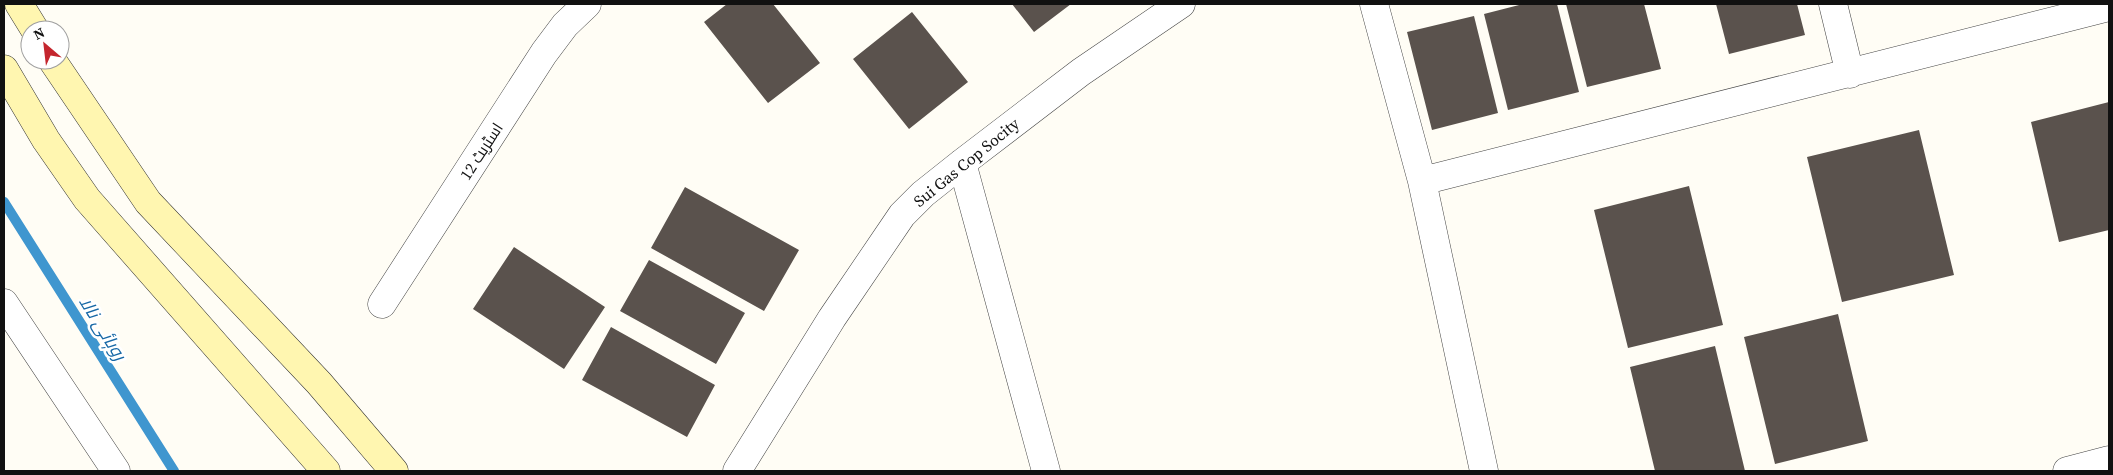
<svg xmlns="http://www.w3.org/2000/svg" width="2113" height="475" font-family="'Source Serif 4',Cairo,serif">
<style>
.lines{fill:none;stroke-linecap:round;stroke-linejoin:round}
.stream{stroke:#3f96cf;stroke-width:10}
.building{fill:#5a524d}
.street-casing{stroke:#444;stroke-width:29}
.secondary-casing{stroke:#333;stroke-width:29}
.street{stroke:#fff;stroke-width:28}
.secondary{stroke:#fff6b0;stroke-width:28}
.labels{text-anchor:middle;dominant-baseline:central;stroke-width:5;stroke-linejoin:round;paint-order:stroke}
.street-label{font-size:16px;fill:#111;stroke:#fff}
.water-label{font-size:18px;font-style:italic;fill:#1768a6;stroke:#fff}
</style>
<rect width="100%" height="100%" fill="#fffdf5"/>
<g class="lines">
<!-- stream -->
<path class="stream" d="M 4,202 L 174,471"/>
</g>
<!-- building -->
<path class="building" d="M 727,4 L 773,4 L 820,63 L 768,103 L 704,22 Z
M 1012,4 L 1071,4 L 1034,32 Z
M 1523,4 L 1557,4 L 1579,92 L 1508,110 L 1484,14 Z
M 1566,4 L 1644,4 L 1661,69 L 1587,87 Z
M 1716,4 L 1797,4 L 1805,35 L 1729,54 Z
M 912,12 L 968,82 L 909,129 L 853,59 Z
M 1474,16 L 1498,113 L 1432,130 L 1407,32 Z
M 2109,102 L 2109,230 L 2059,242 L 2031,122 Z
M 1919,130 L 1954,275 L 1842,302 L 1807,157 Z
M 1689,186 L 1723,325 L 1628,348 L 1594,210 Z
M 685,187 L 799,250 L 764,311 L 651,248 Z
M 514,247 L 605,307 L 564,369 L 473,309 Z
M 649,260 L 745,313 L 716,364 L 620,311 Z
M 1838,314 L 1868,441 L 1775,464 L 1744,337 Z
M 611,327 L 715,385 L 687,437 L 582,380 Z
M 1715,346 L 1745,471 L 1655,471 L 1630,367 Z"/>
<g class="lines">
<!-- street casing -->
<g class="street-casing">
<path id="street" d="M 1374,4 L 1422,181 L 1484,471
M 1833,4 L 1850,74
M 962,163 L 1046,471
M 1422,181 L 2109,7
M 4,303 L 116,471
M 382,304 L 544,53 L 565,25 L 587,4
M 737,471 L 832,318 L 902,215 L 923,194 L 962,163 L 1081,72 L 1181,4
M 2067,471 L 2109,460"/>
</g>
<!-- secondary casing -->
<g class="secondary-casing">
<path id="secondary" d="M 19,4 L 35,30
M 52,60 L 148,202 L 319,383 L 394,471
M 4,69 L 46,140 L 87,199 L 326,471"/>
</g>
<!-- street -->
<use href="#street" class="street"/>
<!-- secondary -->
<use href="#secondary" class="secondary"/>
</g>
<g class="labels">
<!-- street labels -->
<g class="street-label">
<text transform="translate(481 151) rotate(-57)">اسٹریٹ 12</text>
<text transform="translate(966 162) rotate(-39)">Sui Gas Cop Socity</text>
</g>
<!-- water labels -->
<g class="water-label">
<text transform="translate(103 328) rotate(58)">روہائی نالا</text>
</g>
</g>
<!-- border -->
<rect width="2113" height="475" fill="none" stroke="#111111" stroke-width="10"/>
<!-- north arrow -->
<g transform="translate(45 45) rotate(332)"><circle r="24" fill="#ffffff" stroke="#a0a0a0"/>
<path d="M0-4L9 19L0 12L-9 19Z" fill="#c4262e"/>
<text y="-8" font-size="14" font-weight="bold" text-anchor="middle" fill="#111111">N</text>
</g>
</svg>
